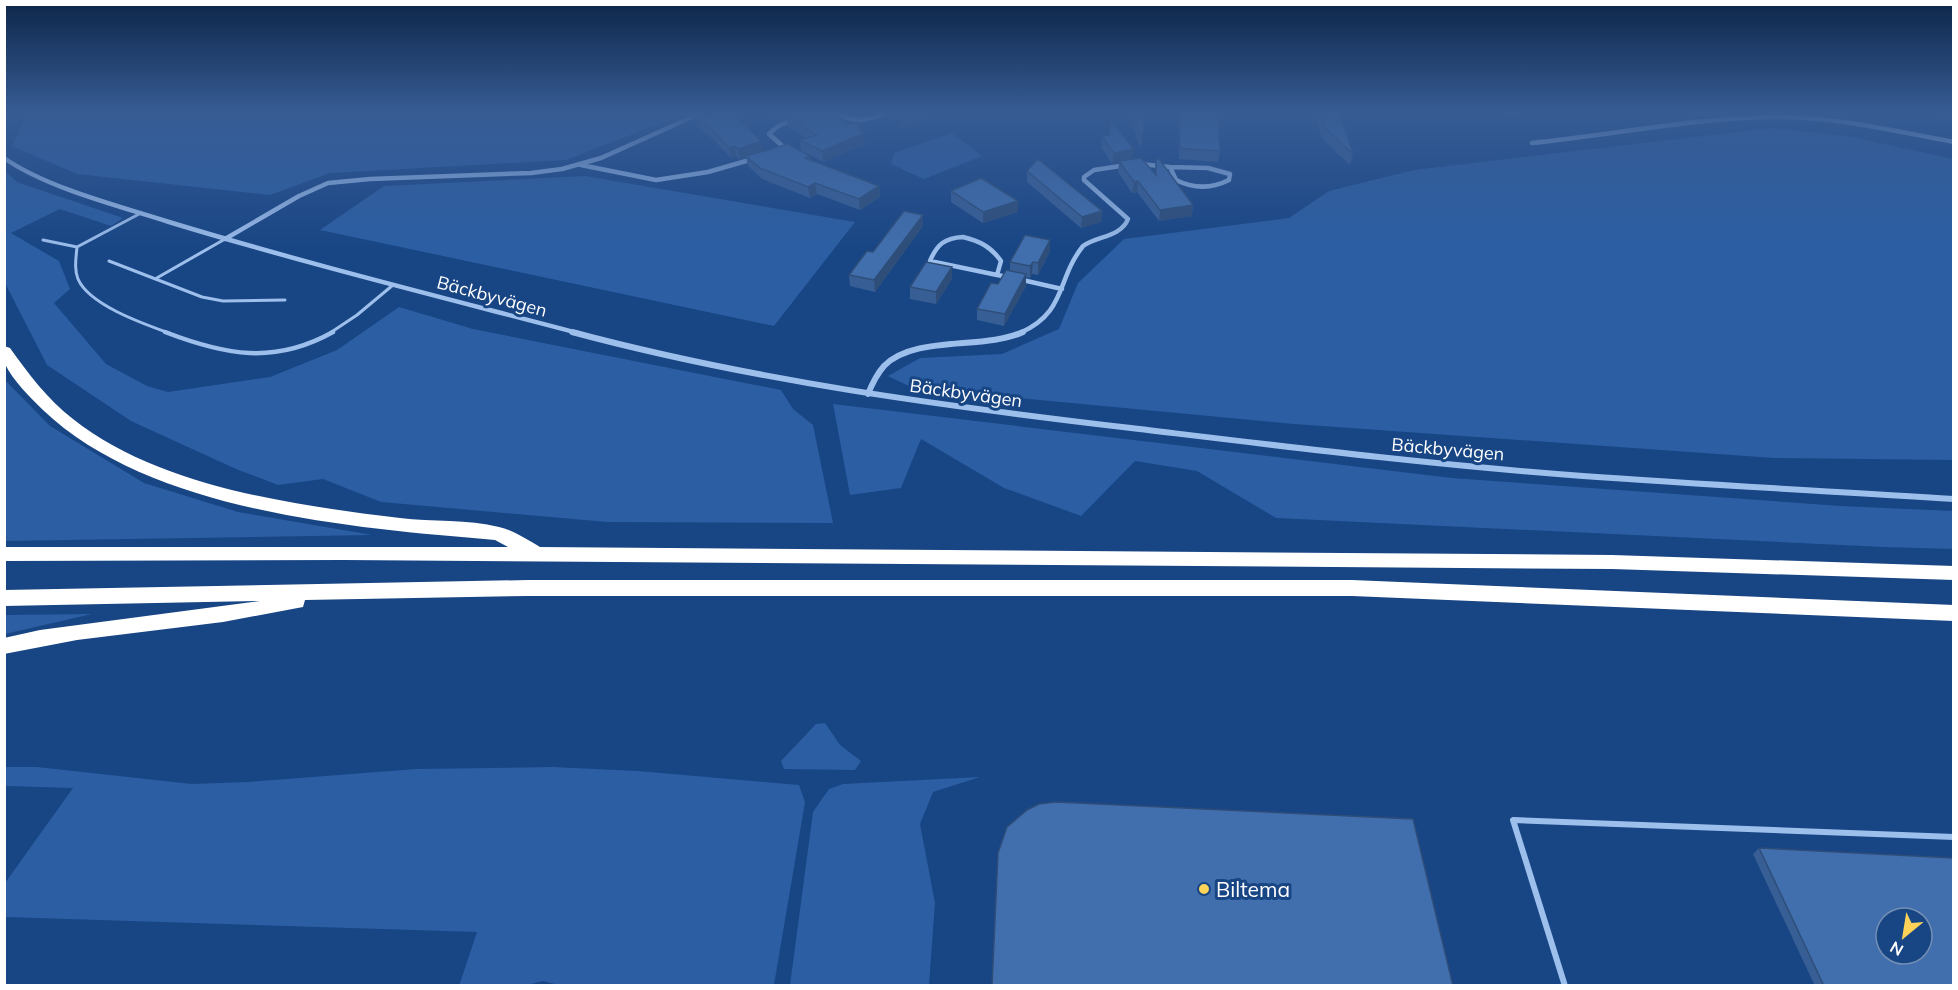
<svg xmlns="http://www.w3.org/2000/svg" width="1958" height="990" font-family="Mulish,sans-serif">
<style>
.green{fill:#2b5ea3}
.lines{fill:none;stroke-linecap:round;stroke-linejoin:round}
.service-far2{stroke:#9dbfec;stroke-width:3}
.service-far1{stroke:#9dbfec;stroke-width:4.5}
.service{stroke:#9dbfec;stroke-width:6}
.minor-far1{stroke:#9dbfec;stroke-width:4.5}
.minor{stroke:#9dbfec;stroke-width:6}
.motorway{fill:#fff;fill-rule:evenodd}
.wall{fill:#385f95}
.shaded-wall{fill:#2e4e79}
.building{fill:#416fad;stroke:#2e4e79;stroke-width:1.5;fill-rule:evenodd}
.poi-dot{fill:#ffd358;stroke:#184584;stroke-width:2}
.labels{text-anchor:middle;dominant-baseline:central;stroke-width:6;stroke-linejoin:round;paint-order:stroke}
.street-label{font-size:18px;fill:#fff;stroke:#184584}
.near-poi-label{font-size:21px;fill:#fff;stroke:#184584;text-anchor:start}
</style>
<rect width="100%" height="100%" fill="#184584"/>
<!-- green -->
<path class="green" d="M 24,113 L 686,113 L 566,160 L 330,173 L 270,195 L 77,174 L 12,146 L 25,119 Z
M 1772,128 L 1847,136 L 1953,159 L 1953,460 L 1774,458 L 1294,424 L 913,388 L 888,376 L 920,358 L 1002,354 L 1059,329 L 1078,283 L 1124,239 L 1289,218 L 1329,191 L 1414,170 Z
M 952,133 L 982,156 L 924,179 L 891,164 L 894,153 Z
M 5,171 L 17,182 L 123,218 L 111,226 L 60,209 L 11,233 L 59,261 L 70,289 L 54,303 L 106,364 L 147,386 L 168,392 L 270,377 L 337,350 L 399,307 L 473,329 L 781,390 L 793,409 L 813,425 L 833,523 L 607,522 L 381,502 L 323,479 L 278,485 L 236,469 L 131,421 L 47,365 L 5,283 Z
M 585,176 L 855,222 L 774,326 L 320,230 L 384,186 Z
M 4,379 L 50,426 L 144,483 L 238,512 L 372,535 L 5,541 Z
M 833,404 L 1452,478 L 1841,506 L 1953,511 L 1953,549 L 1884,547 L 1276,518 L 1197,471 L 1135,461 L 1081,516 L 1004,488 L 921,439 L 901,488 L 850,495 Z
M 92,614 L 5,634 L 5,615 Z
M 825,723 L 840,745 L 861,761 L 855,770 L 784,769 L 781,761 L 816,724 Z
M 5,767 L 37,767 L 192,784 L 248,782 L 416,769 L 553,767 L 638,771 L 799,785 L 805,802 L 774,985 L 562,986 L 543,981 L 527,985 L 459,986 L 477,932 L 5,917 L 5,883 L 73,788 L 5,786 Z
M 980,777 L 933,792 L 920,824 L 935,903 L 929,985 L 790,985 L 813,812 L 829,789 L 843,784 Z"/>
<g class="lines">
<!-- service-far2 -->
<path class="service-far2" d="M 141,213 L 77,247 C 76,258 74,269 78,279 C 89,305 144,324 169,333
M 43,240 L 77,247
M 109,261 L 202,297 L 223,301 L 285,300
M 155,279 L 225,239
M 330,333 L 357,315 L 393,285"/>
<!-- service-far1 -->
<path class="service-far1" d="M 165,332 C 225,355 274,365 333,332"/>
<!-- service -->
<path class="service" d="M 1565,986 L 1513,820 L 1954,837"/>
<!-- minor-far1 -->
<path class="minor-far1" d="M 837,113 C 855,124 868,120 887,113
M 1532,143 C 1612,135 1693,118 1773,117 C 1834,116 1894,131 1954,142
M 787,150 L 769,134 L 778,126 L 793,120
M 4,158 C 47,188 119,206 169,222 C 304,263 441,297 578,333
M 1140,164 L 1170,167
M 581,165 L 656,180 L 708,172 L 753,159
M 1170,167 L 1208,168 L 1230,174 L 1229,180 C 1211,189 1194,189 1176,180 Z
M 963,237 C 980,241 991,247 1001,261 L 997,275 L 930,261 C 937,244 945,238 963,237 Z
M 225,239 L 299,196 L 328,183 L 370,179 L 531,173 L 562,169 L 601,158 L 701,113
M 997,275 L 1008,277
M 1018,279 L 1062,289
M 1020,333 C 1067,312 1056,280 1083,246 C 1097,236 1121,237 1128,219 L 1084,180 L 1084,177 L 1094,170 L 1127,165"/>
<!-- minor -->
<path class="minor" d="M 572,332 C 755,381 943,406 1131,428 C 1281,446 1432,465 1583,476 C 1707,485 1831,491 1954,499
M 868,394 C 872,384 877,374 884,366 C 914,335 984,350 1023,332"/>
<!-- motorway -->
<path class="motorway" d="M 4,346 L 10,348 C 28,373 47,399 73,419 C 159,487 293,505 400,518 C 432,522 468,519 499,527 C 513,530 528,540 540,547 L 1612,555 L 1954,566 L 1954,580 L 1612,569 L 344,560 L 4,561 L 4,547 L 508,547 L 495,540 C 353,528 150,512 43,410 C 30,397 13,381 5,364 C 3,359 4,352 4,346 Z
M 528,580 L 1352,580 L 1954,605 L 1954,621 L 1352,596 L 528,596 L 305,600 L 303,607 L 223,622 L 77,640 L 4,654 L 4,638 L 40,630 L 260,601 L 4,606 L 4,590 Z"/>
</g>
<!-- wall -->
<path class="wall" d="M 766,113 L 830,113 L 865,144 L 823,162 L 808,154 L 811,160 L 879,186 L 880,197 L 860,210 L 817,194 L 810,198 L 762,179 L 748,166 L 746,157 L 740,160 L 737,157 L 731,158 L 714,140 L 698,128 L 696,118 L 761,141 L 762,151 L 801,151 L 800,140 L 806,138 L 788,127 L 787,118 L 779,121 Z
M 1128,113 L 1144,113 L 1141,149 Z
M 1178,113 L 1218,113 L 1220,151 L 1218,162 L 1179,159 Z
M 1315,113 L 1340,113 L 1353,154 L 1350,165 L 1322,139 Z
M 1468,113 L 1519,113 L 1518,115 Z
M 1941,113 L 1953,113 L 1953,119 L 1939,116 Z
M 1102,136 L 1155,174 L 1156,159 L 1193,205 L 1192,216 L 1159,221 L 1137,192 L 1132,193 L 1118,172 L 1119,163 L 1112,164 L 1101,147 Z
M 1027,171 L 1102,211 L 1101,222 L 1081,228 L 1027,182 Z
M 951,191 L 1018,201 L 1018,212 L 983,223 L 951,202 Z
M 923,215 L 923,226 L 875,292 L 850,286 L 849,275 L 873,252 Z
M 1050,240 L 1050,251 L 1038,275 L 1032,274 L 1030,278 L 1026,277 L 1026,286 L 1004,326 L 977,320 L 977,309 L 1010,271 L 1010,262 Z
M 952,279 L 936,304 L 910,299 L 910,287 Z
M 1759,848 L 1953,986 L 1815,986 L 1753,854 Z"/>
<!-- shaded-wall -->
<path class="shaded-wall" d="M 778,113 L 799,113 L 787,116 L 787,118 L 779,121 Z
M 917,113 L 928,113 L 927,120 L 902,129 L 902,119 Z
M 864,133 L 865,144 L 823,162 L 822,151 Z
M 761,141 L 763,152 L 746,156 L 746,157 L 740,160 L 738,149 Z
M 735,146 L 737,157 L 731,158 L 729,148 Z
M 1134,149 L 1133,160 L 1119,161 L 1119,163 L 1112,164 L 1114,153 Z
M 1138,181 L 1137,192 L 1132,193 L 1134,182 Z
M 815,183 L 817,194 L 810,198 L 808,187 Z
M 879,186 L 880,197 L 860,210 L 859,199 Z
M 1018,201 L 1018,212 L 983,223 L 983,212 Z
M 1193,205 L 1192,216 L 1159,221 L 1160,210 Z
M 1102,211 L 1101,222 L 1081,228 L 1082,217 Z
M 923,215 L 923,226 L 875,292 L 874,280 Z
M 1050,240 L 1050,251 L 1038,275 L 1038,263 Z
M 1033,262 L 1032,274 L 1030,278 L 1030,266 Z
M 952,267 L 952,279 L 936,304 L 936,292 Z
M 1026,274 L 1026,286 L 1004,326 L 1005,314 Z"/>
<!-- building -->
<path class="building" d="M 711,113 L 733,113 L 761,141 L 738,149 L 735,146 L 729,148 L 712,129 L 696,118 Z
M 794,113 L 830,113 L 849,124 L 857,122 L 860,131 L 864,133 L 822,151 L 800,140 L 817,135 L 787,116 Z
M 902,113 L 917,113 L 902,119 Z
M 1133,113 L 1144,113 L 1142,139 Z
M 1179,113 L 1218,113 L 1220,151 L 1180,148 Z
M 1320,113 L 1340,113 L 1353,154 L 1325,128 Z
M 1111,121 L 1134,149 L 1114,153 L 1102,136 L 1109,135 Z
M 788,144 L 810,156 L 805,158 L 879,186 L 859,199 L 815,183 L 808,187 L 760,168 L 746,156 Z
M 1141,158 L 1156,175 L 1156,159 L 1159,159 L 1193,205 L 1160,210 L 1138,181 L 1134,182 L 1119,161 Z
M 1038,159 L 1102,211 L 1082,217 L 1027,171 Z
M 981,178 L 1018,201 L 983,212 L 951,191 Z
M 904,211 L 923,215 L 874,280 L 849,275 L 867,251 L 873,252 Z
M 1025,235 L 1050,240 L 1038,263 L 1033,262 L 1030,266 L 1010,262 Z
M 926,262 L 952,267 L 936,292 L 910,287 Z
M 1006,270 L 1026,274 L 1005,314 L 977,309 L 991,283 L 998,284 Z
M 1056,802 L 1413,819 L 1453,986 L 992,986 L 998,853 L 1007,827 L 1027,810 L 1039,804 Z
M 1759,848 L 1953,858 L 1953,986 L 1824,986 ZM 1886,918 L 1922,918 L 1922,954 L 1886,954 Z"/>
<!-- sky -->
<linearGradient id="sky" x2="0" y2="1"><stop stop-color="#0d2649"/><stop offset="0.45" stop-color="#375c94"/><stop offset="1" stop-color="#375c94" stop-opacity="0"/></linearGradient>
<rect width="1958" height="251" fill="url(#sky)"/>
<!-- markers -->
<circle class="poi-dot" cx="1204" cy="889" r="6"/>
<g class="labels">
<!-- street labels -->
<g class="street-label">
<text transform="translate(492 296) rotate(15)">Bäckbyvägen</text>
<text transform="translate(966 393) rotate(8)">Bäckbyvägen</text>
<text transform="translate(1448 449) rotate(5)">Bäckbyvägen</text>
</g>
<!-- near-poi labels -->
<g class="near-poi-label">
<text x="1216" y="889">Biltema</text>
</g>
</g>
<!-- border -->
<rect width="1958" height="990" fill="none" stroke="#ffffff" stroke-width="12"/>
<!-- north arrow -->
<g transform="translate(1904 936) rotate(210)"><circle r="28" fill="#184584" stroke="#748fb5" stroke-width="1.5"/>
<path d="M0-4.5L10 22L0 15L-10 22Z" fill="#ffd358"/>
<text y="-9" font-size="16" font-weight="bold" text-anchor="middle" fill="#ffffff">N</text>
</g>
</svg>
